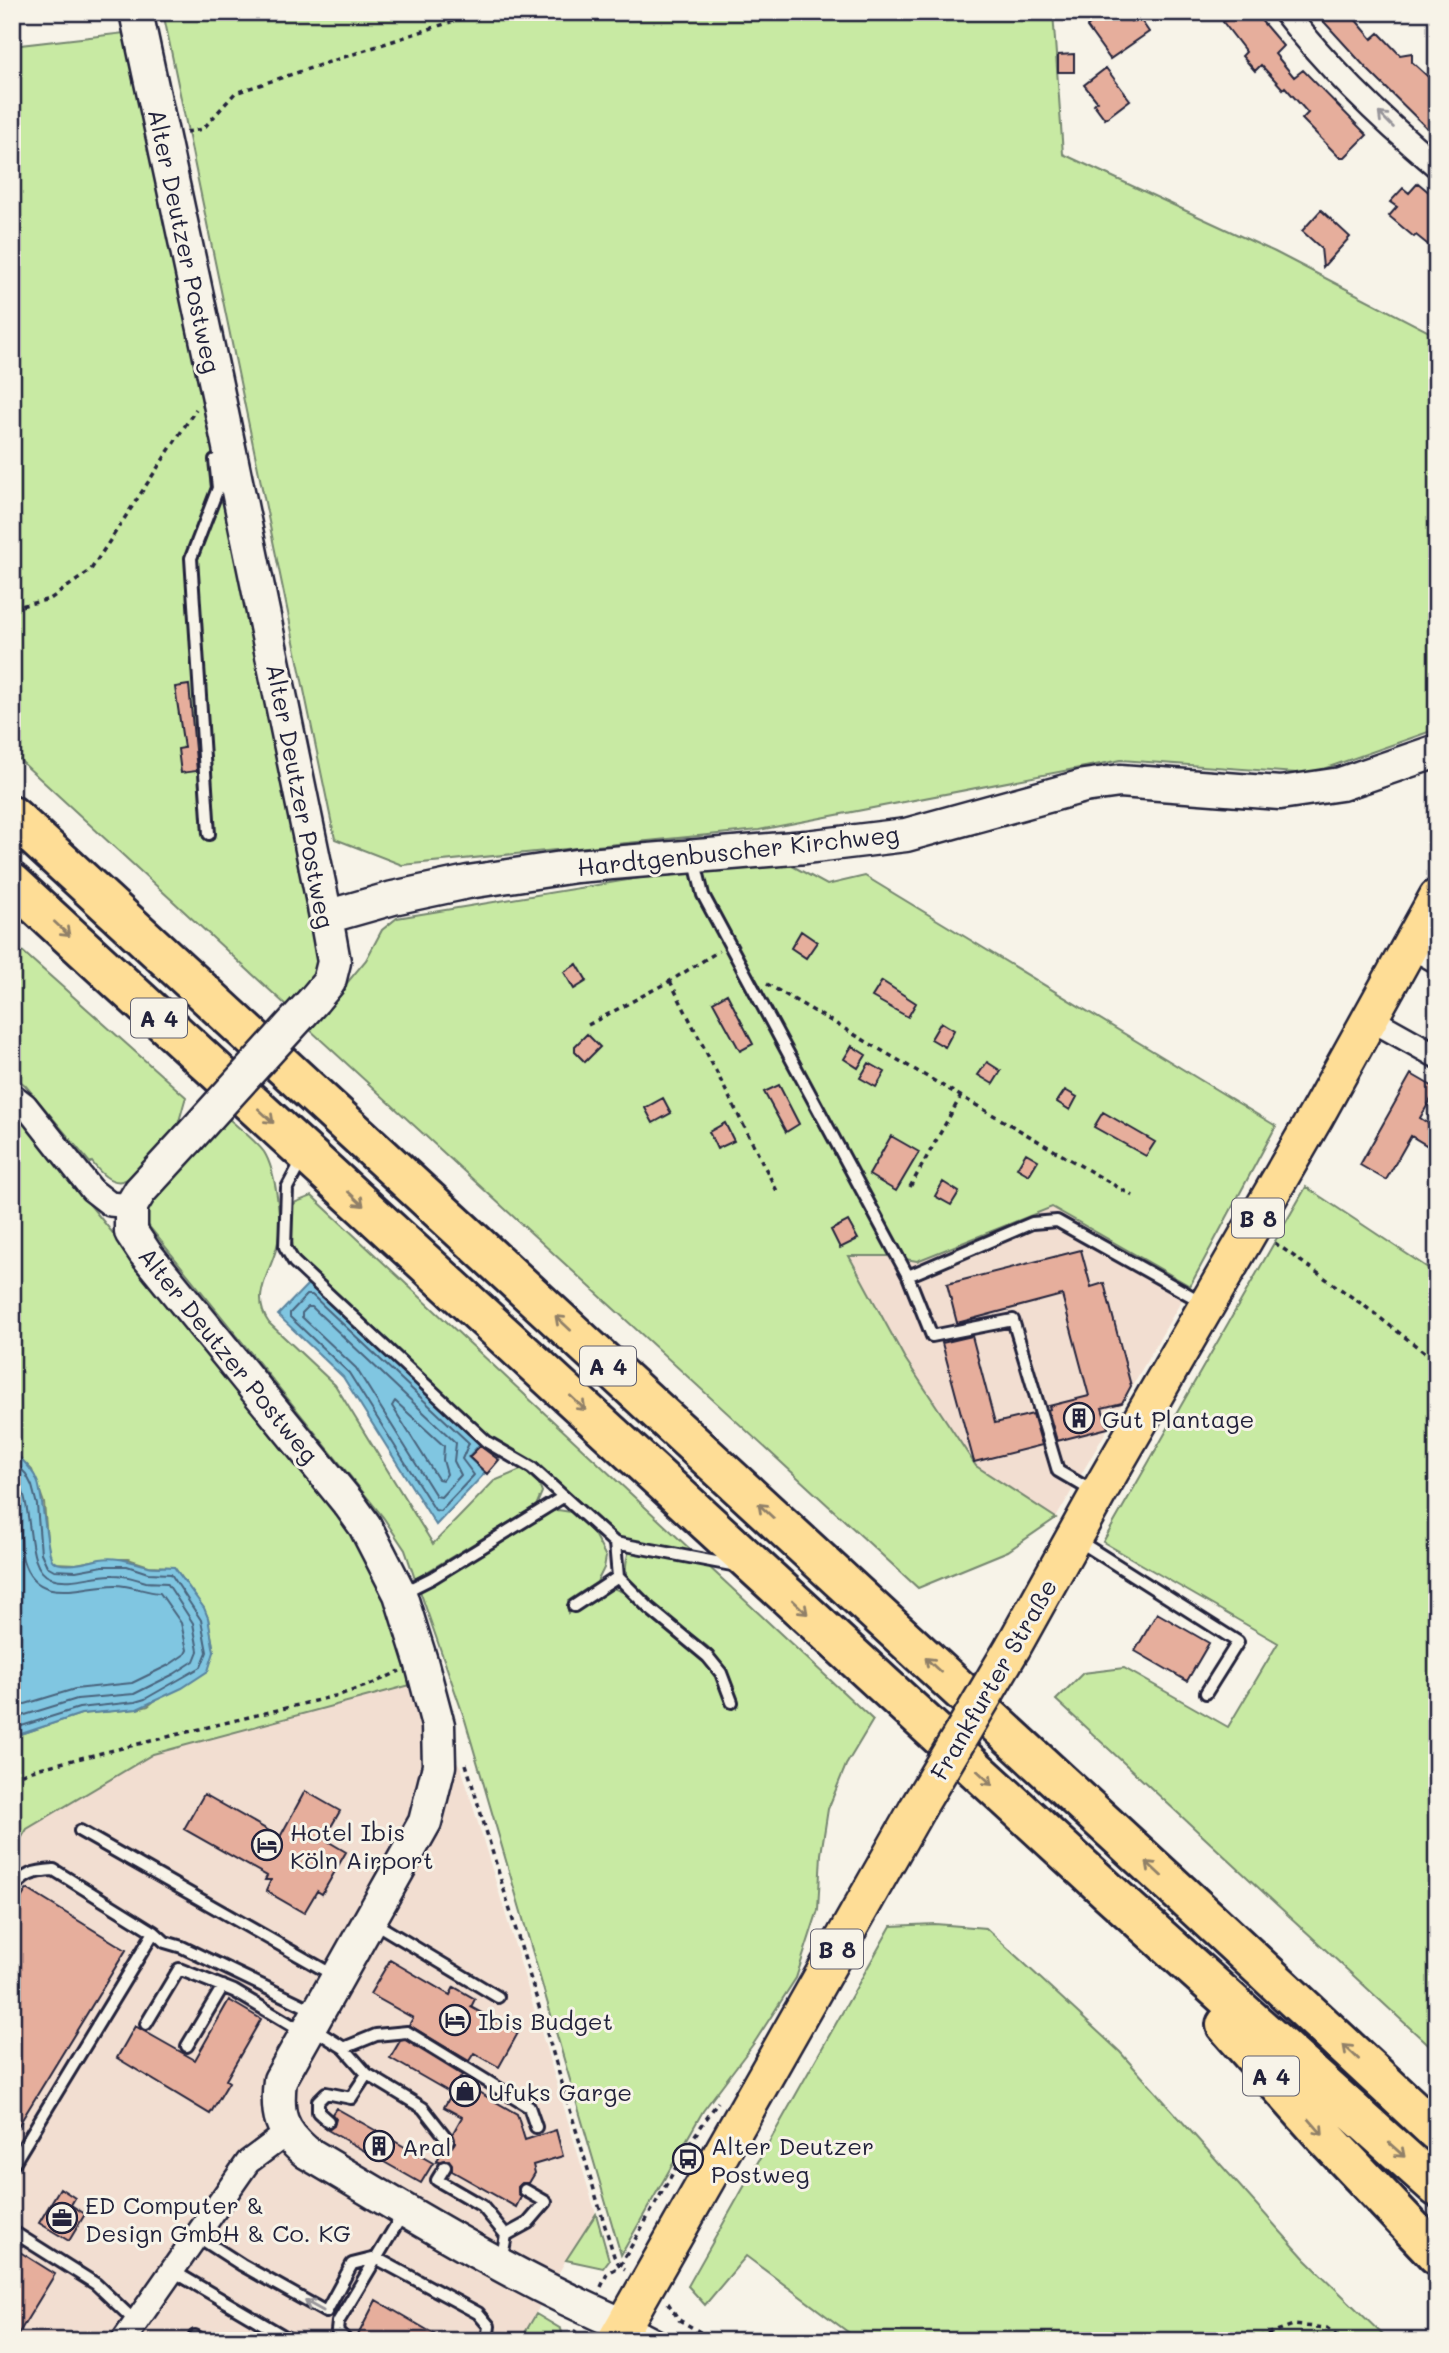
<svg xmlns="http://www.w3.org/2000/svg" width="1449" height="2353" font-family="Mali,sans-serif">
<style>
.built{fill:#f2ded1}
.green{fill:#c8eaa3;stroke:#75866f;stroke-width:2}
.water{fill:#80c6e1;stroke:#5a849f;stroke-width:2}
.lines{fill:none;stroke-linecap:round;stroke-linejoin:round}
.shore{stroke:#48647d;stroke-width:2}
.building{fill:#e6ae9c;stroke:#22223b;stroke-width:2}
.lane-casing{stroke:#22223b;stroke-width:16}
.street-casing{stroke:#22223b;stroke-width:28}
.secondary-casing{stroke:#22223b;stroke-width:37}
.primary-casing{stroke:#22223b;stroke-width:40}
.highway-casing{stroke:#22223b;stroke-width:44}
.path{stroke:#22223b;stroke-width:3.5;stroke-dasharray:5 5;stroke-linecap:butt}
.lane{stroke:#f7f3e8;stroke-width:10}
.street{stroke:#f7f3e8;stroke-width:23}
.secondary{stroke:#f7f3e8;stroke-width:32}
.primary{stroke:#fedd96;stroke-width:35}
.highway{stroke:#fedd96;stroke-width:38}
.secondary-bridge-casing{stroke:#22223b;stroke-width:37;stroke-linecap:butt}
.primary-bridge-casing{stroke:#22223b;stroke-width:40;stroke-linecap:butt}
.secondary-bridge{stroke:#f7f3e8;stroke-width:32}
.primary-bridge{stroke:#fedd96;stroke-width:35}
.oneway{stroke:#97959a}
.oneway2{stroke:#908068}
.labels{text-anchor:middle;dominant-baseline:central;stroke-width:6;stroke-linejoin:round;paint-order:stroke}
.shield{fill:#f7f3e8;stroke:#62616f;stroke-width:2}
.shield-label{font-size:23px;font-weight:bold;fill:#22223b}
.street-label{font-size:24px;fill:#22223b;stroke:#f7f3e8}
.poi-label{font-size:24px;fill:#22223b;stroke:#f7f3e8;text-anchor:start}
</style>
<rect width="100%" height="100%" fill="#f7f3e8"/>
<filter id="ink" filterUnits="userSpaceOnUse"><feTurbulence type="fractalNoise" baseFrequency=".0143" numOctaves="2"/><feDisplacementMap in="SourceGraphic" scale="14" xChannelSelector="R" yChannelSelector="G"/><feConvolveMatrix kernelMatrix="1 2 1 2 8 2 1 2 1" color-interpolation-filters="sRGB"/></filter>
<g filter="url(#ink)">
<!-- built -->
<path class="built" d="M 1052,1207 L 1190,1286 L 1056,1518 L 976,1466 L 904,1357 L 848,1256 L 887,1256 L 918,1261 Z
M 414,1684 L 462,1770 L 596,2214 L 566,2260 L 520,2341 L 12,2341 L 12,1853 L 27,1829 L 153,1754 Z"/>
<!-- green -->
<path class="green" d="M 163,12 L 1053,12 L 1063,154 L 1275,252 L 1437,336 L 1437,729 L 1309,774 L 1121,760 L 759,830 L 402,865 L 335,839 Z
M 133,32 L 320,949 L 318,979 L 288,1007 L 12,753 L 12,46 Z
M 774,856 L 827,885 L 865,876 L 1276,1126 L 1190,1286 L 1052,1207 L 917,1261 L 887,1256 L 849,1256 L 904,1357 L 976,1466 L 1056,1518 L 1008,1551 L 918,1588 L 309,1029 L 366,960 L 382,930 L 397,918 Z
M 12,942 L 186,1097 C 182,1108 180,1123 174,1133 C 168,1142 158,1150 152,1157 C 130,1181 116,1195 92,1162 L 90,1163 L 25,1085 L 12,1075 Z
M 12,1109 L 341,1514 L 387,1595 L 414,1684 L 153,1754 L 27,1829 L 12,1853 L 12,1737 L 81,1714 L 137,1709 L 148,1706 L 214,1652 L 208,1618 L 204,1609 L 174,1567 L 149,1566 L 128,1559 L 102,1559 L 76,1564 L 55,1563 L 51,1560 L 48,1551 L 44,1503 L 32,1470 L 12,1450 Z
M 229,1119 C 240,1129 255,1140 264,1152 C 276,1171 282,1221 278,1242 C 272,1272 249,1295 269,1323 L 335,1385 L 433,1544 L 494,1481 L 523,1469 L 539,1484 L 542,1492 L 536,1506 L 415,1579 L 405,1550 L 383,1517 L 147,1224 L 146,1210 L 150,1202 Z
M 1306,1187 L 1437,1274 L 1437,2053 L 1056,1700 L 1083,1673 L 1124,1668 L 1228,1727 L 1278,1643 L 1103,1542 Z
M 312,1196 L 873,1720 L 846,1765 L 828,1809 L 821,1854 L 818,1910 L 796,1978 L 754,2043 L 703,2111 L 621,2255 L 465,1720 L 420,1591 L 544,1513 L 558,1510 L 571,1512 L 578,1516 L 594,1534 L 606,1557 L 604,1568 L 597,1582 L 568,1601 L 568,1613 L 611,1587 L 625,1593 L 703,1659 L 718,1681 L 728,1705 L 737,1702 C 730,1684 724,1662 709,1648 C 691,1632 629,1594 626,1570 C 625,1564 628,1555 629,1549 L 576,1499 L 522,1456 L 488,1437 L 294,1253 L 291,1235 L 291,1207 L 296,1202 Z
M 935,1924 L 986,1928 L 1120,2052 L 1305,2259 L 1389,2341 L 1310,2341 L 1291,2338 L 1272,2341 L 860,2341 L 746,2256 L 705,2305 L 688,2286 L 891,1926 Z
M 596,2214 L 609,2260 L 603,2268 L 566,2260 Z
M 536,2314 L 561,2329 L 564,2341 L 520,2341 Z"/>
<!-- water -->
<path class="water" d="M 309,1283 L 480,1444 L 468,1457 L 485,1473 L 436,1525 L 343,1377 L 278,1315 Z
M 12,1450 C 22,1460 33,1469 38,1483 C 43,1497 47,1557 53,1561 C 63,1569 89,1562 100,1559 C 117,1556 131,1562 148,1566 C 156,1568 166,1566 174,1567 L 204,1608 L 208,1618 L 214,1652 L 208,1671 L 182,1688 L 137,1709 L 81,1714 L 12,1737 Z"/>
<g class="lines">
<!-- shore -->
<path class="shore" d="M 307,1295 L 312,1295 L 469,1443 L 462,1459 L 474,1475 L 440,1511 L 435,1510 L 349,1373 L 290,1317 L 290,1313 Z
M 308,1307 L 312,1307 L 456,1443 L 454,1461 L 461,1475 L 441,1497 L 436,1496 L 356,1368 L 302,1317 L 302,1313 Z
M 395,1401 L 444,1446 L 443,1460 L 447,1474 L 443,1480 L 438,1479 L 392,1406 Z
M 12,1460 L 26,1474 L 32,1486 L 37,1505 L 41,1553 L 47,1566 L 54,1570 L 76,1571 L 103,1566 L 127,1566 L 148,1573 L 171,1574 L 201,1620 L 207,1652 L 201,1667 L 145,1699 L 135,1702 L 79,1708 L 12,1729
M 12,1472 C 38,1499 21,1568 51,1578 C 72,1585 93,1574 114,1575 C 126,1575 135,1579 146,1582 C 153,1583 160,1582 167,1583 L 193,1623 L 198,1651 L 194,1661 L 174,1674 L 134,1694 L 77,1699 L 12,1719
M 12,1490 C 18,1505 20,1522 21,1538 C 22,1545 21,1553 23,1560 C 37,1608 84,1584 117,1585 C 132,1586 146,1592 160,1593 L 181,1623 L 187,1650 L 185,1654 L 169,1665 L 132,1683 L 75,1689 L 12,1708"/>
</g>
<!-- building -->
<path class="building" d="M 1108,12 L 1125,12 L 1131,21 L 1138,16 L 1149,32 L 1110,59 L 1087,27 Z
M 1235,12 L 1254,12 L 1283,46 L 1275,54 L 1294,77 L 1303,70 L 1367,135 L 1345,157 L 1339,157 L 1302,119 L 1308,113 L 1285,87 L 1283,89 L 1261,65 L 1255,71 L 1242,56 L 1246,52 L 1223,22 Z
M 1315,12 L 1349,12 L 1372,39 L 1379,33 L 1400,55 L 1412,53 L 1412,62 L 1437,85 L 1437,138 L 1367,69 Z
M 1074,54 L 1074,72 L 1058,72 L 1058,55 Z
M 1106,68 L 1130,100 L 1105,119 L 1094,104 L 1097,101 L 1084,85 Z
M 1418,183 L 1437,199 L 1437,252 L 1416,235 L 1414,237 L 1389,216 L 1397,207 L 1390,202 L 1403,188 L 1409,193 Z
M 1321,210 L 1350,237 L 1323,267 L 1321,248 L 1302,231 Z
M 189,685 L 197,771 L 181,773 L 178,749 L 184,748 L 175,687 Z
M 801,931 L 817,942 L 806,958 L 791,948 Z
M 577,964 L 587,981 L 574,989 L 564,972 Z
M 882,981 L 916,1003 L 908,1017 L 872,997 Z
M 727,994 L 753,1044 L 740,1051 L 713,1002 Z
M 941,1022 L 954,1030 L 945,1047 L 931,1039 Z
M 587,1034 L 600,1047 L 585,1062 L 575,1052 L 575,1046 Z
M 852,1046 L 866,1055 L 858,1068 L 844,1059 Z
M 987,1062 L 1001,1071 L 993,1084 L 978,1075 Z
M 869,1063 L 885,1072 L 876,1087 L 860,1078 Z
M 1411,1074 L 1437,1089 L 1420,1118 L 1437,1129 L 1428,1146 L 1411,1136 L 1386,1180 L 1360,1165 Z
M 779,1085 L 799,1124 L 786,1132 L 764,1092 Z
M 1065,1090 L 1077,1097 L 1070,1110 L 1057,1102 Z
M 663,1098 L 671,1113 L 653,1123 L 645,1108 Z
M 1103,1112 L 1155,1142 L 1146,1156 L 1094,1127 Z
M 725,1123 L 734,1141 L 717,1149 L 709,1132 Z
M 891,1136 L 919,1152 L 896,1191 L 869,1175 Z
M 1026,1153 L 1038,1160 L 1029,1175 L 1017,1168 Z
M 943,1182 L 959,1192 L 951,1205 L 935,1196 Z
M 848,1221 L 858,1239 L 840,1248 L 831,1230 Z
M 1081,1250 L 1091,1287 L 1104,1283 L 1131,1386 L 1122,1403 L 1102,1408 L 1108,1428 L 1057,1441 L 1048,1410 L 1050,1409 L 1049,1406 L 1089,1396 L 1062,1295 L 957,1323 L 947,1284 Z
M 972,1336 L 995,1423 L 1033,1414 L 1042,1445 L 974,1462 L 942,1343 Z
M 480,1446 L 499,1460 L 487,1474 L 469,1457 Z
M 1157,1613 L 1209,1643 L 1187,1681 L 1135,1651 Z
M 305,1791 L 340,1811 L 324,1839 L 346,1852 L 322,1894 L 317,1891 L 304,1913 L 266,1891 L 271,1880 L 265,1880 L 267,1876 L 184,1829 L 204,1794 L 280,1837 Z
M 27,1889 L 126,1950 L 12,2136 L 12,1913 Z
M 390,1960 L 450,1995 L 454,1987 L 475,1999 L 471,2007 L 518,2033 L 499,2067 L 474,2053 L 469,2061 L 409,2025 L 413,2018 L 370,1994 Z
M 229,2000 L 261,2019 L 226,2080 L 229,2082 L 210,2114 L 117,2058 L 135,2026 L 195,2060 Z
M 405,2040 L 462,2075 L 451,2093 L 390,2058 L 400,2041 Z
M 459,2081 L 517,2114 L 525,2140 L 556,2130 L 563,2156 L 533,2165 L 535,2173 L 529,2183 L 522,2183 L 518,2187 L 518,2193 L 521,2197 L 516,2207 L 452,2171 L 452,2164 L 449,2160 L 436,2162 L 445,2147 L 452,2147 L 455,2142 L 453,2133 L 462,2117 L 444,2107 Z
M 336,2108 L 433,2163 L 421,2183 L 324,2128 L 330,2129 L 334,2126 L 336,2119 L 332,2114 Z
M 60,2188 L 75,2198 L 71,2205 L 85,2214 L 69,2241 L 39,2223 Z
M 12,2247 L 55,2274 L 14,2341 L 12,2341 Z
M 376,2300 L 446,2341 L 355,2341 Z"/>
<g class="lines">
<!-- lane casing -->
<g class="lane-casing">
<path id="lane" d="M 209,834 L 191,558 L 218,488 L 215,460 L 227,455
M 694,858 L 703,895 L 908,1276
M 303,1158 L 287,1188 L 285,1247 L 294,1262 L 487,1442 L 532,1468 L 615,1543 L 737,1566
M 1094,1492 L 1058,1471 L 1013,1320 L 932,1336 L 908,1276 L 1032,1223 L 1057,1221 L 1202,1302
M 1079,1541 L 1238,1642 L 1206,1693
M 618,1577 L 649,1608 L 708,1657 L 721,1673 L 732,1702
M 402,1593 L 432,1578 L 563,1497
M 574,1606 L 618,1577 L 615,1543
M 80,1831 L 335,1976
M 12,1891 C 23,1874 34,1871 54,1870 L 154,1932 L 165,1942 L 182,1947 L 315,2011
M 373,1922 L 498,1997
M 146,2024 L 179,1969 L 234,1991 L 303,2032
M 312,2028 L 344,2048 L 367,2074 L 423,2108 L 448,2140
M 187,2046 L 223,1986
M 344,2048 L 376,2035 L 407,2032 L 529,2107 L 536,2127
M 328,2121 L 318,2112 L 318,2101 L 326,2093 L 351,2098 L 367,2074
M 12,2166 L 154,1932
M 445,2167 L 437,2180 L 482,2206 L 506,2235 L 501,2262
M 12,2231 L 96,2284 L 136,2322
M 506,2235 L 528,2223 L 546,2202 L 525,2190
M 197,2236 L 242,2265 L 326,2312 L 352,2264 L 376,2258 L 478,2313 L 489,2326 L 487,2341
M 173,2271 L 292,2341
M 195,2336 L 204,2341
M 347,2341 L 337,2331 L 338,2322 L 404,2212"/>
</g>
<!-- street casing -->
<g class="street-casing">
<path id="street" d="M 1285,12 C 1329,69 1382,120 1437,166
M 1409,945 L 1437,961
M 1369,1018 L 1437,1056
M 12,1095 L 25,1105 L 92,1190 L 110,1204 L 131,1206
M 624,2325 L 655,2341
M 123,2341 L 248,2162 L 287,2133"/>
</g>
<!-- secondary casing -->
<g class="secondary-casing">
<path id="secondary" d="M 136,12 L 218,394 L 326,917 L 334,962 L 329,982 L 314,1000
M 326,917 L 393,898 L 468,882 L 576,866 L 806,847 L 906,835 L 1084,786 L 1120,781 L 1280,793 L 1341,784 L 1437,751
M 187,1140 L 140,1191 L 131,1206 L 131,1232 L 145,1253 L 350,1505 L 365,1526 L 400,1594 L 421,1661 L 438,1725 L 439,1766 L 425,1822 L 280,2080 C 276,2114 280,2130 306,2152 C 410,2213 513,2278 624,2325"/>
</g>
<!-- primary casing -->
<g class="primary-casing">
<path id="primary" d="M 1013,1647 L 1098,1494 L 1316,1116 L 1437,897
M 615,2341 L 917,1809"/>
</g>
<!-- highway casing -->
<g class="highway-casing">
<path id="highway" d="M 12,816 L 1204,1915 L 1437,2132
M 12,883 L 1109,1892 L 1437,2187
M 1226,2025 L 1325,2137 L 1437,2255"/>
</g>
<!-- path -->
<path class="path" d="M 186,132 L 203,129 L 235,93 L 481,12
M 12,608 L 50,599 L 90,571 L 196,409
M 1429,871 L 1437,857
M 670,981 L 778,1193
M 767,984 L 1133,1196
M 588,1025 L 670,981 L 719,951
M 910,1187 L 961,1096
M 1275,1243 L 1366,1307 L 1437,1362
M 466,1764 L 614,2256 L 620,2266 L 625,2269
M 12,1778 L 32,1770 L 339,1695 L 372,1684 L 400,1671
M 601,2287 L 607,2274 L 620,2266 L 691,2141 L 718,2102
M 668,2303 L 679,2320 L 716,2341
M 573,2341 L 572,2336 L 576,2330
M 1249,2341 L 1293,2325 L 1327,2328 L 1343,2341"/>
<!-- lane -->
<use href="#lane" class="lane"/>
<!-- street -->
<use href="#street" class="street"/>
<!-- secondary -->
<use href="#secondary" class="secondary"/>
<!-- primary -->
<use href="#primary" class="primary"/>
<!-- highway -->
<use href="#highway" class="highway"/>
<!-- secondary-bridge casing -->
<g class="secondary-bridge-casing">
<path id="secondary-bridge" d="M 187,1140 L 314,1000"/>
</g>
<!-- primary-bridge casing -->
<g class="primary-bridge-casing">
<path id="primary-bridge" d="M 917,1809 L 1013,1647"/>
</g>
<!-- secondary-bridge -->
<use href="#secondary-bridge" class="secondary-bridge"/>
<!-- primary-bridge -->
<use href="#primary-bridge" class="primary-bridge"/>
</g>
<!-- one-way arrows -->
<defs><path id="oneway-shaft" d="M-6 0H5M1.5-3L5.5 0L1.5 3" fill="none" stroke-width="1.6" stroke-linecap="round" stroke-linejoin="round" transform="scale(1.75)"/></defs>
<g class="oneway">
<use href="#oneway-shaft" transform="translate(1386 120) rotate(-135)"/>
<use href="#oneway-shaft" transform="translate(314 2306) rotate(-151)"/>
</g>
<g class="oneway2">
<use href="#oneway-shaft" transform="translate(62 929) rotate(43)"/>
<use href="#oneway-shaft" transform="translate(266 1116) rotate(43)"/>
<use href="#oneway-shaft" transform="translate(356 1199) rotate(43)"/>
<use href="#oneway-shaft" transform="translate(563 1323) rotate(-137)"/>
<use href="#oneway-shaft" transform="translate(578 1403) rotate(43)"/>
<use href="#oneway-shaft" transform="translate(766 1511) rotate(-137)"/>
<use href="#oneway-shaft" transform="translate(800 1607) rotate(43)"/>
<use href="#oneway-shaft" transform="translate(933 1665) rotate(-137)"/>
<use href="#oneway-shaft" transform="translate(985 1778) rotate(43)"/>
<use href="#oneway-shaft" transform="translate(1154 1869) rotate(-137)"/>
<use href="#oneway-shaft" transform="translate(1351 2052) rotate(-137)"/>
<use href="#oneway-shaft" transform="translate(1316 2127) rotate(49)"/>
<use href="#oneway-shaft" transform="translate(1397 2150) rotate(42)"/>
</g>
</g>
<!-- icons -->
<defs>
<g id="building-ring" transform="scale(1.575)"><circle r="9.5" fill="#f7f3e8" stroke="#22223b" stroke-width="1.5"/><path d="M-4-6H4V6H1V3H-1V6H-4ZM-2.5-4.3h1.7v1.8h-1.7ZM.8-4.3h1.7v1.8H.8ZM-2.5-1h1.7V.8h-1.7ZM.8-1h1.7V.8H.8Z" fill="#22223b"/></g>
<g id="hotel-ring" transform="scale(1.575)"><circle r="9.5" fill="#f7f3e8" stroke="#22223b" stroke-width="1.5"/><path d="M-6-4.5h1.5V1H6V5H4.5V3h-9V5H-6ZM-4 0a1.8 1.8 0 1 1 3.6 0ZM.5 0V-2.5h3Q6-2.5 6 0Z" fill="#22223b"/></g>
<g id="shop-ring" transform="scale(1.575)"><circle r="9.5" fill="#f7f3e8" stroke="#22223b" stroke-width="1.5"/><path d="M-5-2.5h2.3a2.7 3.5 0 0 1 5.4 0H5L5.5 6h-11ZM-1.5-2.5h3a1.5 2.3 0 0 0-3 0Z" fill="#22223b"/></g>
<g id="bus-ring" transform="scale(1.575)"><circle r="9.5" fill="#f7f3e8" stroke="#22223b" stroke-width="1.5"/><path d="M-5-6H5V4H4V6H2V4H-2V6H-4V4H-5ZM-3.5-4V0h7V-4ZM-3.5 1.2v1.5H-2V1.2ZM2 1.2v1.5H3.5V1.2Z" fill="#22223b"/></g>
<g id="office-ring" transform="scale(1.575)"><circle r="9.5" fill="#f7f3e8" stroke="#22223b" stroke-width="1.5"/><path d="M-6-3h4V-5.5h4V-3h4V5H-6ZM-1-4.5V-3h2v-1.5ZM-6 0V1H6V0Z" fill="#22223b"/></g>
</defs>
<g fill-rule="evenodd">
<use href="#building-ring" x="1079" y="1418"/>
<use href="#hotel-ring" x="267" y="1845"/>
<use href="#hotel-ring" x="455" y="2020"/>
<use href="#shop-ring" x="465" y="2091"/>
<use href="#building-ring" x="379" y="2146"/>
<use href="#bus-ring" x="688" y="2159"/>
<use href="#office-ring" x="62" y="2218"/>
</g>
<g class="labels">
<!-- shield labels -->
<g class="shield">
<rect x="131" y="998.5" width="56" height="39" rx="5"/>
<rect x="1232" y="1198.5" width="52" height="39" rx="5"/>
<rect x="580" y="1346.5" width="56" height="39" rx="5"/>
<rect x="811" y="1929.5" width="52" height="39" rx="5"/>
<rect x="1243" y="2056.5" width="56" height="39" rx="5"/>
</g>
<g class="shield-label">
<text x="159" y="1018">A 4</text>
<text x="1258" y="1218">B 8</text>
<text x="608" y="1366">A 4</text>
<text x="837" y="1949">B 8</text>
<text x="1271" y="2076">A 4</text>
</g>
<!-- street labels -->
<g class="street-label">
<text transform="translate(185 241) rotate(78)">Alter Deutzer Postweg</text>
<text transform="translate(301 796) rotate(79)">Alter Deutzer Postweg</text>
<text transform="translate(738 850) rotate(-6)">Hardtgenbuscher Kirchweg</text>
<text transform="translate(229 1355) rotate(51)">Alter Deutzer Postweg</text>
<text transform="translate(993 1679) rotate(-60)">Frankfurter Straße</text>
</g>
<!-- poi labels -->
<g class="poi-label">
<text x="1102" y="1418">Gut Plantage</text>
<text x="290" y="1831">Hotel Ibis<tspan x="290" dy="28">Köln Airport</tspan></text>
<text x="478" y="2020">Ibis Budget</text>
<text x="488" y="2091">Ufuks Garge</text>
<text x="711" y="2145">Alter Deutzer<tspan x="711" dy="28">Postweg</tspan></text>
<text x="402" y="2146">Aral</text>
<text x="85" y="2204">ED Computer &amp;<tspan x="85" dy="28">Design GmbH &amp; Co. KG</tspan></text>
</g>
</g>
<!-- margin -->
<rect width="1449" height="2353" fill="none" stroke="#f7f3e8" stroke-width="42"/>
<rect x="21" y="21" width="1407" height="2311" fill="none" stroke="#22223b" stroke-width="2.5" filter="url(#ink)"/>
</svg>
